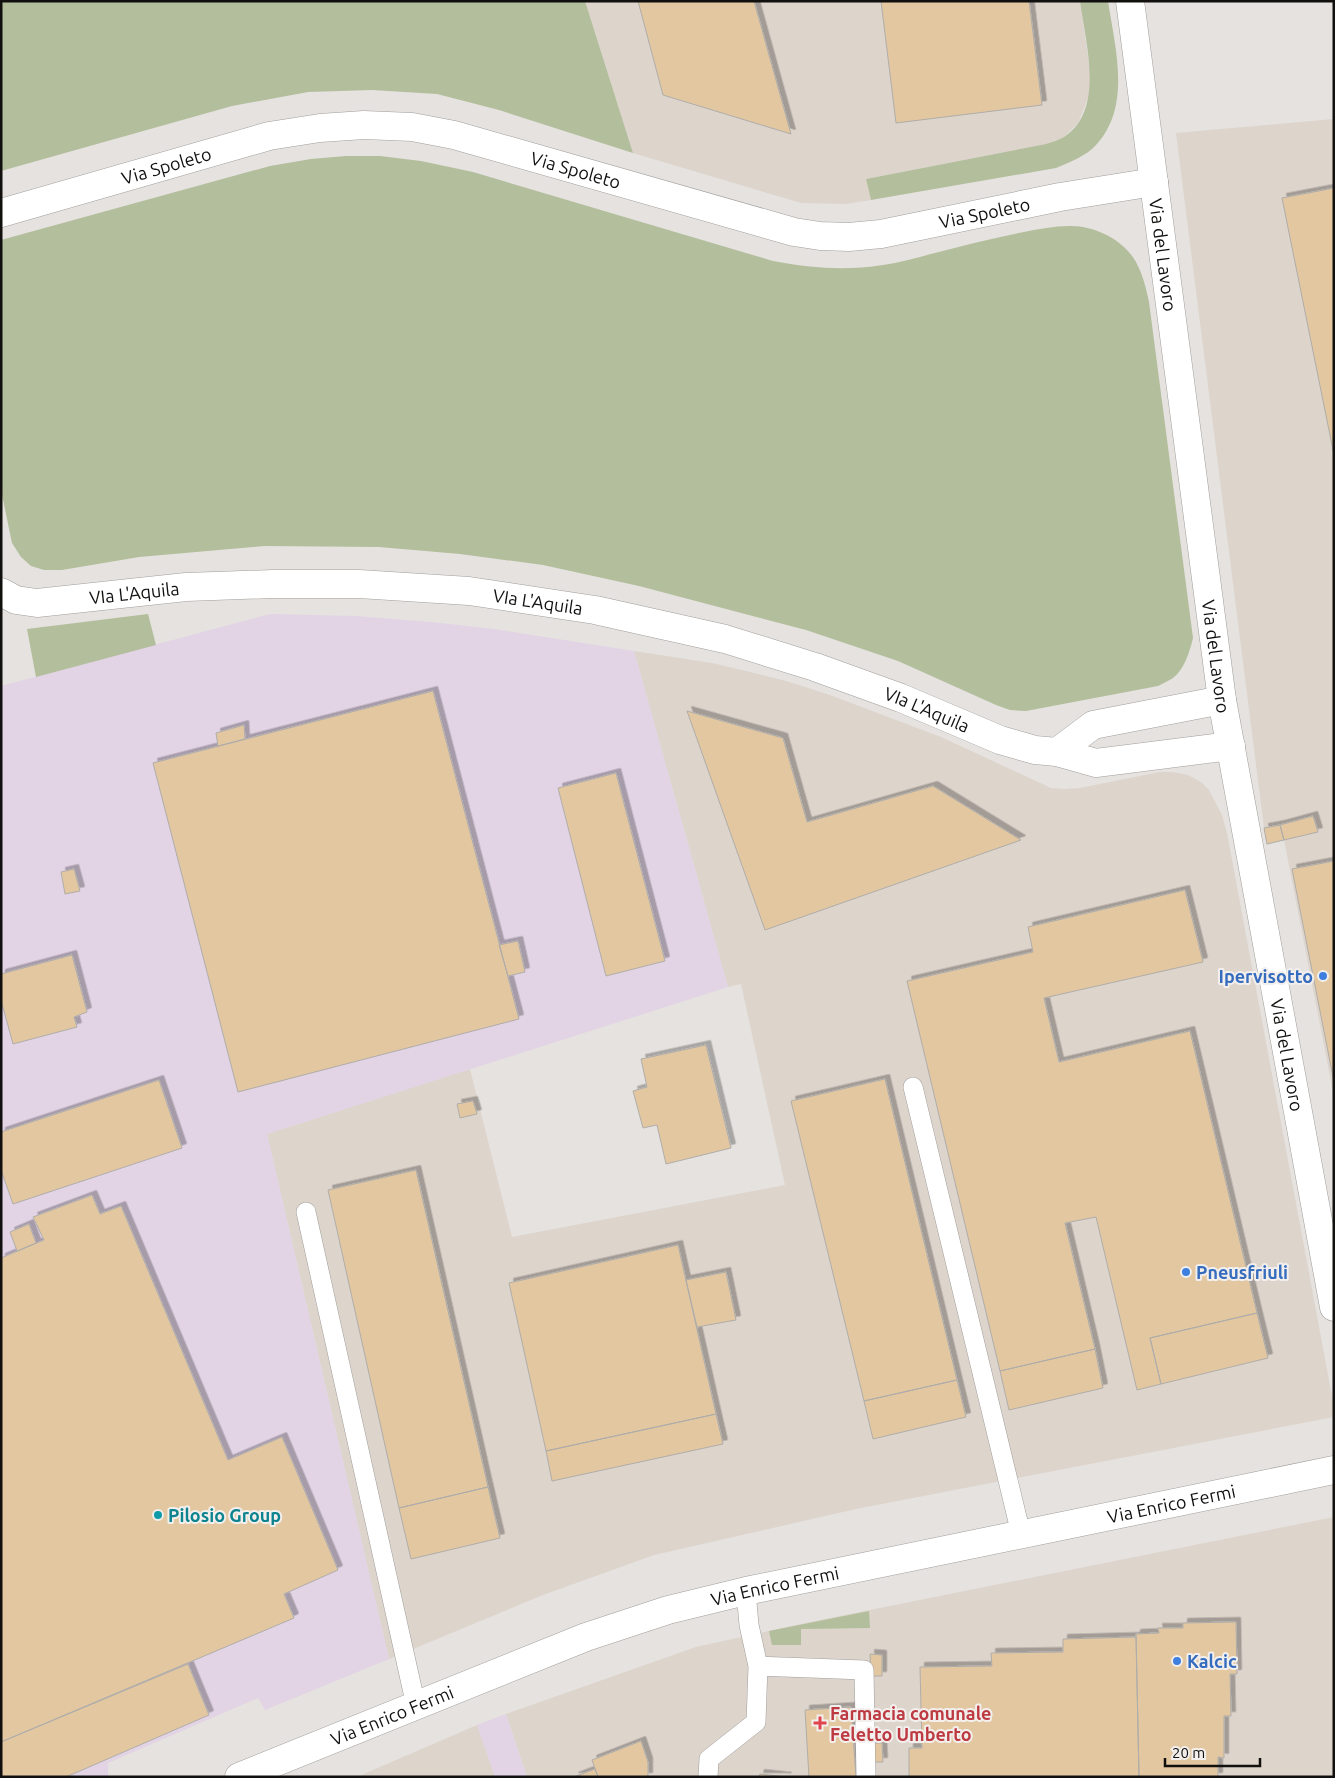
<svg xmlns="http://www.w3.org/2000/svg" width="1335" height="1778" font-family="Ubuntu,sans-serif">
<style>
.built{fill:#ddd4cc}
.industrial{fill:#e2d3e5}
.green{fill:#b3be9c}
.building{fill:#e3c7a0;stroke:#afadaa;filter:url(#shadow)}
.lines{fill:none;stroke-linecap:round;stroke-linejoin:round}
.lane-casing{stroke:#a19e9c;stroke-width:20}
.street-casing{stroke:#a19e9c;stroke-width:29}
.lane{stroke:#fff;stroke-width:19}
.street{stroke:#fff;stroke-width:28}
.shop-dot{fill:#3f7fe0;stroke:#f2efed;stroke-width:2}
.culture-dot{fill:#0f9aa8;stroke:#f2efed;stroke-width:2}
.health-dot{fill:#e0444e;stroke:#f2efed;stroke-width:2}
.labels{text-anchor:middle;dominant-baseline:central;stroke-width:4;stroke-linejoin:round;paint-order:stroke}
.street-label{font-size:18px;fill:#11100f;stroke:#f2efed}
.shop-label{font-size:18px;font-weight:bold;fill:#366cbe;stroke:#f2efed;text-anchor:start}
.culture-label{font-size:18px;font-weight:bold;fill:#0d838f;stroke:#f2efed;text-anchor:start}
.health-label{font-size:18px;font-weight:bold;fill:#be3a42;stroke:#f2efed;text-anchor:start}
</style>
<defs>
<filter id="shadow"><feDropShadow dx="4.5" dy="-4.5" stdDeviation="0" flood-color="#0004"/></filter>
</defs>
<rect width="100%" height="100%" fill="#e5e2df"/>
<!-- built -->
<path class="built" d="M 585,1 L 1080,1 L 1090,71 L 1090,93 L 1078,123 L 1064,137 L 1046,144 L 866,179 L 871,200 L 846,204 L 801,203 L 633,153 Z
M 1334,119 L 1334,1097 L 1284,840 L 1267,844 L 1264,828 L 1176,133 Z
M 634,651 L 712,663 L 746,671 L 786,681 L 830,695 L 941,737 L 1051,788 L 1065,789 L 1080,788 L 1160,772 L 1173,772 L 1188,775 L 1201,782 L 1209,790 L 1222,815 L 1227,833 L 1334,1407 L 1334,1417 L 856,1509 L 654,1555 L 543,1595 L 389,1659 L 267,1134 L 470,1069 L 512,1237 L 785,1185 L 741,984 L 728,987 Z
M 1334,1517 L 1334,1777 L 527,1777 L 506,1714 L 696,1647 L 810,1622 Z
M 477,1725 L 495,1777 L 357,1777 Z"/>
<!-- industrial -->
<path class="industrial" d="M 270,614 L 355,616 L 431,622 L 494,629 L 634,651 L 728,987 L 267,1134 L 389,1659 L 265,1710 L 258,1698 L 108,1763 L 108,1777 L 1,1777 L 1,686 Z
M 506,1714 L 527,1777 L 495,1777 L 477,1725 Z"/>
<!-- green -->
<path class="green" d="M 1,1 L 585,1 L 633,153 L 499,110 L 437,94 L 372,90 L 308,92 L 232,106 L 1,171 Z
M 1080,1 L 1108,1 C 1115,48 1132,106 1096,145 C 1086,156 1070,162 1056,168 L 871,200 L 866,179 L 1046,144 C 1051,142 1059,140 1064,137 C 1106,110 1085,41 1080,1 Z
M 346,156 L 380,156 L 421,161 L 473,172 L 773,261 C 810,268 845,271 883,265 C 899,263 915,258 931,254 C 962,246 992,238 1024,232 C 1039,229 1054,226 1069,226 C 1094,225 1124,240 1136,262 C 1143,275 1146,288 1149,302 L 1193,638 C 1190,651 1184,670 1173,678 C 1169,681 1163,683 1158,686 L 1026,711 L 1010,710 L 996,705 L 898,661 L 806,630 L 639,586 L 543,565 L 460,554 L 379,547 L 264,546 L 139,557 L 62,570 L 44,570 L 31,566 L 21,557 L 12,543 L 1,490 L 1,240 L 270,166 L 311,159 Z
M 148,614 L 156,645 L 36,677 L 27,629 Z
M 869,1611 L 870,1628 L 801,1629 L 801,1645 L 772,1645 L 769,1631 Z"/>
<!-- building -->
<path class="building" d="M 638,1 L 754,1 L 791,134 L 663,95 Z
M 881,1 L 1029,1 L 1042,105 L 896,123 Z
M 1334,188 L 1334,455 L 1282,198 Z
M 433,691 L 519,1019 L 238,1092 L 153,763 Z
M 687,711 L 783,738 L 807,822 L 933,786 L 1021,840 L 765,930 Z
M 244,725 L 245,739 L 218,746 L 216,733 Z
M 616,773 L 665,961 L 606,976 L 558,788 Z
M 1313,816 L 1318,832 L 1284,840 L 1280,825 Z
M 1280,825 L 1284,840 L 1267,844 L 1264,828 Z
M 1334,861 L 1334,1082 L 1292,869 Z
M 74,869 L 80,891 L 65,894 L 61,872 Z
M 1185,890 L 1203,962 L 1044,998 L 1059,1062 L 1190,1031 L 1257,1313 L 1150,1338 L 1161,1384 L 1137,1390 L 1096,1217 L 1065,1223 L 1095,1349 L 1000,1371 L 907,981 L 1033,952 L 1028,927 Z
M 518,941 L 525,972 L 508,976 L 499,945 Z
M 72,955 L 87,1012 L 74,1017 L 77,1027 L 13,1044 L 1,1000 L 1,974 Z
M 706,1045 L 731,1148 L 666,1164 L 657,1125 L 643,1128 L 633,1091 L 647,1087 L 641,1059 Z
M 885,1079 L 957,1380 L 864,1401 L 791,1101 Z
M 159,1080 L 182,1148 L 13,1204 L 1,1170 L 1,1132 Z
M 473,1101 L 477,1114 L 460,1118 L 457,1104 Z
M 416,1170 L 488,1487 L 399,1508 L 328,1190 Z
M 92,1195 L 100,1214 L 121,1206 L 228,1460 L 282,1437 L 338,1570 L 284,1594 L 294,1618 L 1,1742 L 1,1258 L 44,1240 L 33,1217 Z
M 29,1224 L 36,1243 L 17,1251 L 10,1232 Z
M 678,1245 L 716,1414 L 546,1451 L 509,1283 Z
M 726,1272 L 736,1320 L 697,1327 L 686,1280 Z
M 1257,1313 L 1268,1358 L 1161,1384 L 1150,1338 Z
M 1095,1349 L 1103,1388 L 1009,1410 L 1000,1371 Z
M 957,1380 L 966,1417 L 873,1439 L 864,1401 Z
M 716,1414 L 723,1444 L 552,1481 L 546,1451 Z
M 488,1487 L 500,1538 L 411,1559 L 399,1508 Z
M 1236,1622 L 1237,1674 L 1230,1674 L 1231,1716 L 1224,1716 L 1224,1758 L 1218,1757 L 1218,1777 L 1139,1777 L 1136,1634 L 1159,1633 L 1158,1628 L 1183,1628 L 1183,1623 Z
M 1136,1637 L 1139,1777 L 909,1777 L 909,1748 L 922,1748 L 920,1667 L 992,1666 L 991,1653 L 1063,1652 L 1063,1639 Z
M 870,1654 L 882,1655 L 882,1676 L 871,1676 Z
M 188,1664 L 209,1715 L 66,1777 L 1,1777 L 1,1742 Z
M 851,1707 L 856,1777 L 809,1777 L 805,1710 Z
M 641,1741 L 648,1762 L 648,1777 L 598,1777 L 592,1760 Z
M 872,1743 L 882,1743 L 883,1762 L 872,1762 Z
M 595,1769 L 598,1777 L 574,1777 Z
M 760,1774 L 787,1777 L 759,1777 Z"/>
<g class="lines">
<!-- lane casing -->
<g class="lane-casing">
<path id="lane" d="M 913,1087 L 1021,1534
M 306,1212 L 416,1706
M 758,1666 L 864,1670 L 866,1777
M 708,1777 L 709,1759 L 756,1722 L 758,1666 L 749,1625 L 746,1591"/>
</g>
<!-- street casing -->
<g class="street-casing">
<g id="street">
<path id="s1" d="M 1130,1 L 1222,700 L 1334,1307"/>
<path id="s2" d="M 1,213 L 269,136 L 320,128 L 364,125 L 412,127 L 454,135 L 794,232 L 820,236 L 849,237 L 881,234 L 1060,197 L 1154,182"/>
<path id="s3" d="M 1,592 L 16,600 L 37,603 L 186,587 L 273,584 L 359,584 L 469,591 L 595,610 L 725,639 L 815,667 L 901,698 L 1000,740 L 1035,750 L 1057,752 L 1096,763 L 1231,746"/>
<path d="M 1057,752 L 1093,725 L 1222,700"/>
<path id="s4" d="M 239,1777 L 586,1637 L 668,1610 L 746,1591 L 1334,1470"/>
</g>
</g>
<!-- lane -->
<use href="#lane" class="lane"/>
<!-- street -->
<use href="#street" class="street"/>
</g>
<!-- markers -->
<g class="shop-dot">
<circle cx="1323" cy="976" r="5"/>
<circle cx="1186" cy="1272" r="5"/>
<circle cx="1177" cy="1661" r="5"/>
</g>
<circle class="culture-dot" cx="158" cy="1515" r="5"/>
<path class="health-dot" d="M817.5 1715.5h5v5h5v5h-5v5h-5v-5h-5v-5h5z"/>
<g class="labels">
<!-- street labels -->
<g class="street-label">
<text stroke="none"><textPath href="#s2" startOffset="172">Via Spoleto</textPath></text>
<text stroke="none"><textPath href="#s2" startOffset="592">Via Spoleto</textPath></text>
<text stroke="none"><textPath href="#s2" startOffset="1012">Via Spoleto</textPath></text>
<text stroke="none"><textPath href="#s1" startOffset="256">Via del Lavoro</textPath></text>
<text stroke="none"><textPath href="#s3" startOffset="136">VIa L'Aquila</textPath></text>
<text stroke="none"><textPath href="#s3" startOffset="541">VIa L'Aquila</textPath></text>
<text stroke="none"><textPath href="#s1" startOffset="661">Via del Lavoro</textPath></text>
<text stroke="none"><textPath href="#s3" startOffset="946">VIa L'Aquila</textPath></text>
<text stroke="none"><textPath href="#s1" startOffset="1066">Via del Lavoro</textPath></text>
<text stroke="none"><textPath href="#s4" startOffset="975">Via Enrico Fermi</textPath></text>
<text stroke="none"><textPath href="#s4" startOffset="570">Via Enrico Fermi</textPath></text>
<text stroke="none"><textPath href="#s4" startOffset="165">Via Enrico Fermi</textPath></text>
</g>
<!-- shop labels -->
<g class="shop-label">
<text x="1313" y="976" text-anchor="end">Ipervisotto</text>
<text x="1196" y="1272">Pneusfriuli</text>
<text x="1187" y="1661">Kalcic</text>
</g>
<!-- culture labels -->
<g class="culture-label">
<text x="168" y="1515">Pilosio Group</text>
</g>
<!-- health labels -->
<g class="health-label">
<text x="830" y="1713">Farmacia comunale<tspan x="830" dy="21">Feletto Umberto</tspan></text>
</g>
</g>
<!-- border -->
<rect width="1335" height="1778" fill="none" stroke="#11100f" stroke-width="5"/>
<!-- scale -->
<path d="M1165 1758v8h95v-8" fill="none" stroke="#11100f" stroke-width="2.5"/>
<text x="1172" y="1758" font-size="15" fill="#11100f" stroke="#f2efed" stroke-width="4" paint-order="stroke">20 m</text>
</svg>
